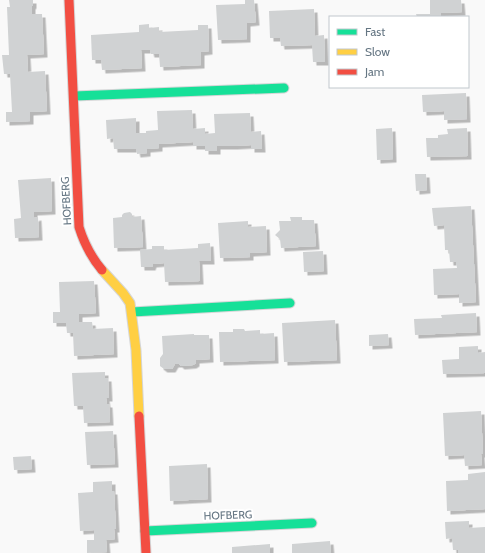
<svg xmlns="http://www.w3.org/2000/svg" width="485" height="553" font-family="Cabin,sans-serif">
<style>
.building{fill:#d0d2d3;filter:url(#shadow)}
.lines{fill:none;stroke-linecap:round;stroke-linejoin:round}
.fast-casing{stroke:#d5d6d7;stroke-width:11}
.slow-casing{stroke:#d5d6d7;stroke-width:11}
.jam-casing{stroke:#d5d6d7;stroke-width:11}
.fast{stroke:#16e098;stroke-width:9}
.slow{stroke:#ffcf43;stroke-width:9}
.jam{stroke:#f24e42;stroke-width:9}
.labels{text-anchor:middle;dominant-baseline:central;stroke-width:4;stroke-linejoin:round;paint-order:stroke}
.street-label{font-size:11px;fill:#657683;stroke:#fff}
</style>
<defs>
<filter id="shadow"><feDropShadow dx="3.5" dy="3.5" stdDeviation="0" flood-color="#0004"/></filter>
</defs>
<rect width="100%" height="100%" fill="#f9f9f9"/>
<!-- building -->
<path class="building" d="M 9,0 L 33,0 L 33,5 L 32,6 L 32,14 L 42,14 L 44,54 L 27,55 L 28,72 L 45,71 L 47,111 L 30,112 L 30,121 L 6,122 L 6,112 L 12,112 L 10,74 L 4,74 L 2,55 L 9,55 L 7,7 L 10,7 Z
M 245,0 L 254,0 L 256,22 L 247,23 L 247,39 L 218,40 L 216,5 L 245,4 Z
M 430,0 L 461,0 L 462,12 L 441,13 L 441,17 L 417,17 L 416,14 L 430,14 Z
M 314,9 L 315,36 L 324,35 L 325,62 L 313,62 L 312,45 L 281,46 L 280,38 L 270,38 L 269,11 Z
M 149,24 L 149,28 L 159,27 L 159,32 L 198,30 L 198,25 L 208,25 L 209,51 L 201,52 L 201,65 L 160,67 L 159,54 L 151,54 L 150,50 L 141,50 L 142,68 L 102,70 L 101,60 L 92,60 L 91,35 L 139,32 L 139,25 Z
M 466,93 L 467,119 L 444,120 L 444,111 L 423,112 L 422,95 Z
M 192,110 L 193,129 L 205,128 L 205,134 L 215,133 L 214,114 L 250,113 L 251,132 L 261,131 L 262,149 L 251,149 L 251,145 L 234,146 L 217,146 L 217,151 L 205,151 L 205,146 L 193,146 L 193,142 L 159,144 L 159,148 L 147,149 L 147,153 L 137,154 L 136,149 L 114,149 L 113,138 L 107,139 L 106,120 L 136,118 L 136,133 L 146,133 L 146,131 L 158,130 L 157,111 Z
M 392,128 L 393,159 L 377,160 L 376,129 Z
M 467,128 L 468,156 L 427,157 L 426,138 L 438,138 L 438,135 L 448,134 L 447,129 Z
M 415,174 L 426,174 L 427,190 L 416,191 Z
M 51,178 L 52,211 L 34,212 L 34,218 L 38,217 L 39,237 L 15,238 L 14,219 L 21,218 L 18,180 Z
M 471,206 L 476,302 L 459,303 L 459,294 L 434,295 L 433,269 L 457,268 L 456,262 L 450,262 L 449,250 L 445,250 L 444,225 L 434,226 L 432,208 Z
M 130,212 L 132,214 L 132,217 L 141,216 L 143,247 L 114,248 L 113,218 L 122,217 L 122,215 L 124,213 Z
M 290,217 L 302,217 L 302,220 L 314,220 L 316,246 L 281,248 L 280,239 L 275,235 L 280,230 L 279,221 L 291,221 Z
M 248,221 L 248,227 L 266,226 L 267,252 L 250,253 L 250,257 L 220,258 L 218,223 Z
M 210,243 L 211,261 L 199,261 L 200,281 L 165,282 L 164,263 L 153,264 L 152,267 L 141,267 L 140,250 L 152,249 L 152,246 L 164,246 L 164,250 L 198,248 L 198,244 Z
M 323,251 L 324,271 L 304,272 L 303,252 Z
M 94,281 L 96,313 L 79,314 L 79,322 L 92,322 L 93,329 L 113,328 L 114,354 L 74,356 L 73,333 L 67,333 L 66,323 L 53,323 L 53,312 L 60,312 L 59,282 Z
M 476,313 L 477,332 L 415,335 L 414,319 L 442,318 L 441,315 Z
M 335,320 L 337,360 L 284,362 L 282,323 Z
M 233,329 L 244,329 L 245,331 L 260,330 L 260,334 L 274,333 L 275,360 L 220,362 L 219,332 L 233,332 Z
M 194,334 L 194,335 L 209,335 L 210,359 L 196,360 L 196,363 L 193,365 L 181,366 L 179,364 L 175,364 L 172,369 L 164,369 L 160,366 L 160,358 L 163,354 L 162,336 Z
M 388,334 L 389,345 L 369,346 L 369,335 Z
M 478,346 L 478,353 L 485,352 L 485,373 L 443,374 L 442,360 L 459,359 L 459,347 Z
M 105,372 L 105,378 L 108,378 L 109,398 L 106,398 L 107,404 L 109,404 L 110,422 L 84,423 L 83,406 L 74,406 L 72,373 Z
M 481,411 L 483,454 L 481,454 L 482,465 L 465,466 L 464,455 L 445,456 L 443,413 Z
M 113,431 L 115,464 L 87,465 L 85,432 Z
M 31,456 L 32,469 L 14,470 L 13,457 Z
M 207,464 L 208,499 L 170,501 L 169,466 Z
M 485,472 L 485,509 L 447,511 L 446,481 L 468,480 L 468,474 Z
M 112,481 L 112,491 L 114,491 L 116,529 L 114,529 L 115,539 L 106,540 L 107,552 L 87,553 L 87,540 L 94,540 L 94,530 L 80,531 L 78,493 L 93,492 L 93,482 Z
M 469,521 L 469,528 L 485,527 L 485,553 L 458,553 L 458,550 L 453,550 L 452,538 L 446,539 L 445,522 Z
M 330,541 L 331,553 L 292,553 L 292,544 Z
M 270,544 L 270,553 L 232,553 L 232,547 Z"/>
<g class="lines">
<!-- fast casing -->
<g class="fast-casing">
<path id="fast" d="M 74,96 L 284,88
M 132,312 L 290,303
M 145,531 L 312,523"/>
</g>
<!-- slow casing -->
<g class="slow-casing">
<path id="slow" d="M 102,270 L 123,293 L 130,303 L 136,350 L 139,416"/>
</g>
<!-- jam casing -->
<g class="jam-casing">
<path id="jam" d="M 69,0 L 79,227 C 84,243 91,257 102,270
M 139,416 L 146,553"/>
</g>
<!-- fast -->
<use href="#fast" class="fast"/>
<!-- slow -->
<use href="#slow" class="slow"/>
<!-- jam -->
<use href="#jam" class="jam"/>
</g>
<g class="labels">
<!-- street labels -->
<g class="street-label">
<text transform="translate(66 201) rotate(-93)">HOFBERG</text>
<text transform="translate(228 515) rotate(-2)">HOFBERG</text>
</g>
</g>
<!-- legend -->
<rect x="329" y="16" width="140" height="72" fill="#ffffff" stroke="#c1c8cd"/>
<rect x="337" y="29" width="20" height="6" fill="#16e098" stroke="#c1c8cd"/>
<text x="365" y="36" font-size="12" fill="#657683">Fast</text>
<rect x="337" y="49" width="20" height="6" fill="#ffcf43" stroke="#c1c8cd"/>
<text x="365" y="56" font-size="12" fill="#657683">Slow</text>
<rect x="337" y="69" width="20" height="6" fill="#f24e42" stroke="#c1c8cd"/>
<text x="365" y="76" font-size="12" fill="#657683">Jam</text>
</svg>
